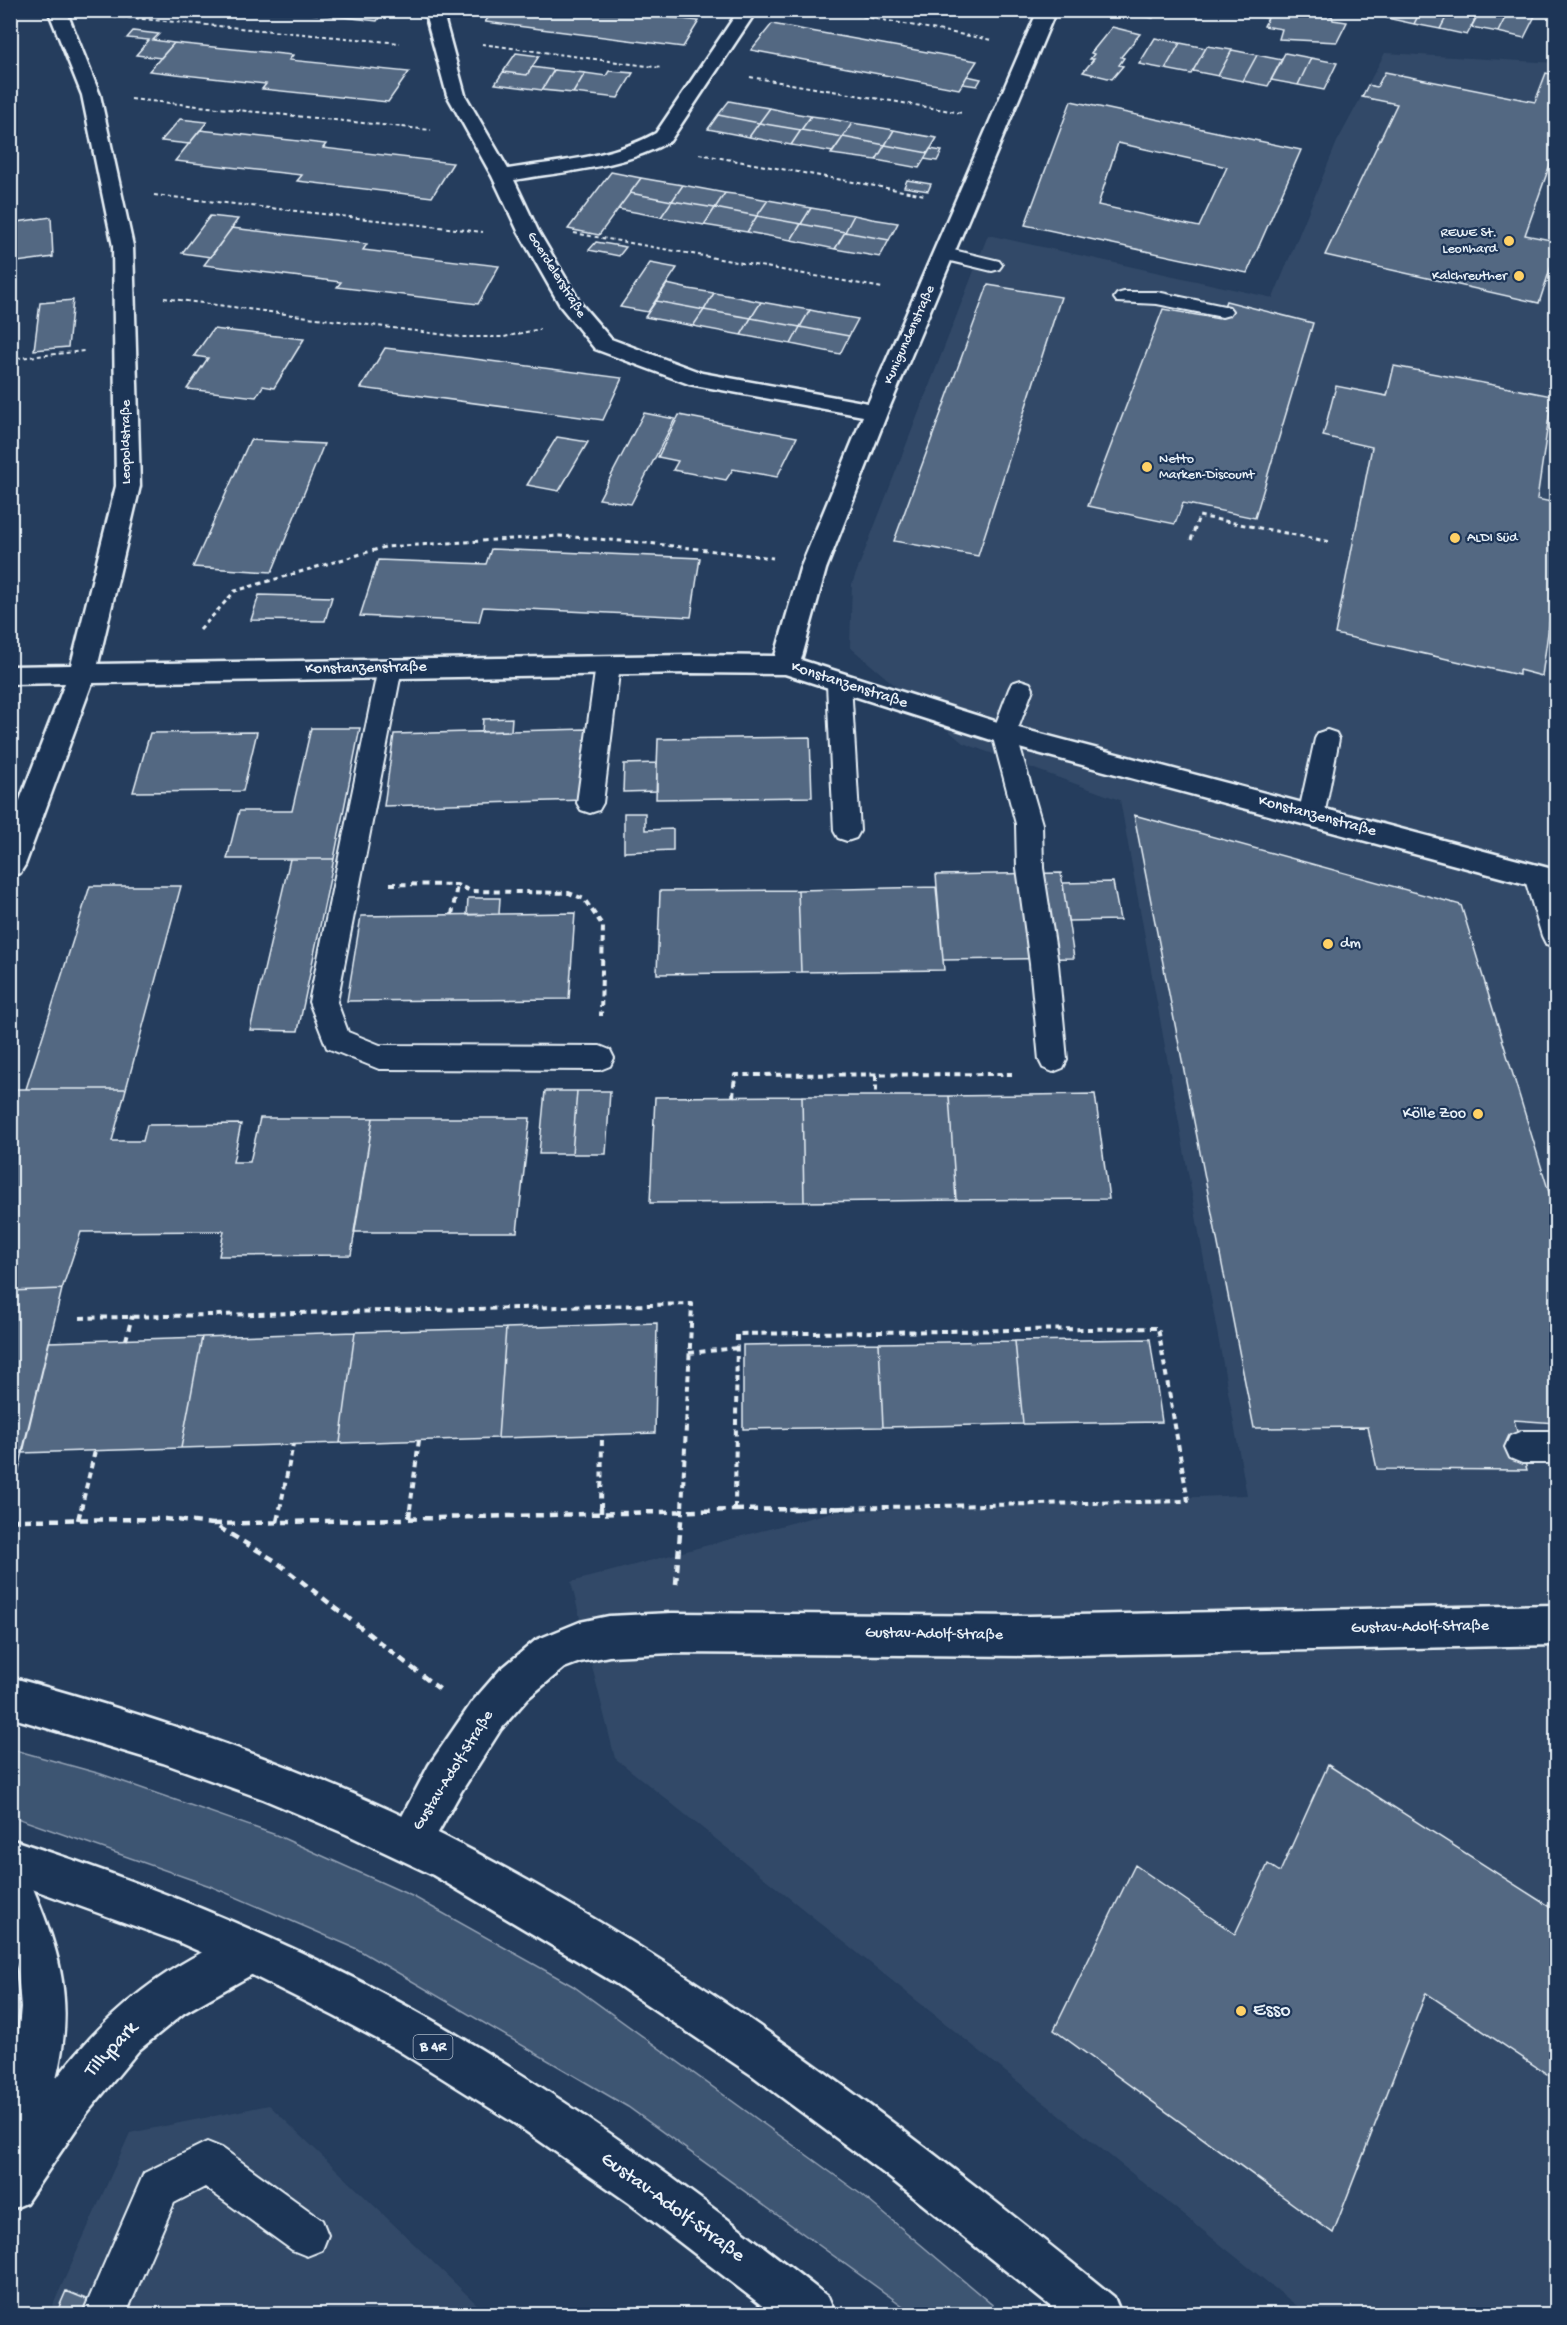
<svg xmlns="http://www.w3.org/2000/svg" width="1567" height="2325" font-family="'Gochi Hand',sans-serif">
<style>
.built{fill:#334a68}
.green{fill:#3e5472;stroke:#93a2b5;stroke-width:1.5}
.building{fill:#536782;stroke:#e8f1f8;stroke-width:1.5;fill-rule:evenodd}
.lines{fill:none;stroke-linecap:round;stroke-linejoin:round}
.lane-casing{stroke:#e8f1f8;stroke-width:4}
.street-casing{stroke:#e8f1f8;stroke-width:5}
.primary-casing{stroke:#e8f1f8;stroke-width:5}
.path-far3{stroke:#e8f1f8;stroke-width:2;stroke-dasharray:4 3;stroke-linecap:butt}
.path-far2{stroke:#e8f1f8;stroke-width:3;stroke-dasharray:4.5 4;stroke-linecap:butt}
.path-far1{stroke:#e8f1f8;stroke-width:4;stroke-dasharray:6 4.5;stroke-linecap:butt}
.path{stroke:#e8f1f8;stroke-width:4.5;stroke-dasharray:8 6;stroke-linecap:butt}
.lane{fill:#1d3557;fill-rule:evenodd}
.street{fill:#1d3557;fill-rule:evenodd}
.primary{fill:#1d3557;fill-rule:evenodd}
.poi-dot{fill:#ffd166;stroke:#1d3557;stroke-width:2}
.labels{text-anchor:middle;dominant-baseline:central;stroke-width:4.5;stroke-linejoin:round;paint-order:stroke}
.far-poi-label{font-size:14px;fill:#e8f1f8;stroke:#1d3557;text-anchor:end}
.far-street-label{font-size:14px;fill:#e8f1f8;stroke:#1d3557}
.shield{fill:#1d3557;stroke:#abb9c8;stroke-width:1.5}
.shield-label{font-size:15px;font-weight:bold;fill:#e8f1f8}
.street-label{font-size:16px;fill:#e8f1f8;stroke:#1d3557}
.poi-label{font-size:16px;fill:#e8f1f8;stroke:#1d3557;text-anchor:start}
.near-poi-label{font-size:20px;fill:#e8f1f8;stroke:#1d3557;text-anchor:start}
.near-street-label{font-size:20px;fill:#e8f1f8;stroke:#1d3557}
</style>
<rect width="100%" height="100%" fill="#253d5d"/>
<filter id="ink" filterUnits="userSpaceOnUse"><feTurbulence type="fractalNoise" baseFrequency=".0167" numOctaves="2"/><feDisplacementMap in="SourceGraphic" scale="12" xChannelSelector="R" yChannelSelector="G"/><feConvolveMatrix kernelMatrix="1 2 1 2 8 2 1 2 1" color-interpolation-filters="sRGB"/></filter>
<g filter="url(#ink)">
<!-- built -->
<path class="built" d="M 1385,53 L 1556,63 L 1556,2314 L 1307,2314 L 615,1758 L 571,1582 L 832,1512 L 1247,1495 L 1120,800 L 963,743 L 850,647 L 852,584 L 988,235 L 1273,298 L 1337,142 Z
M 269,2105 L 487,2314 L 49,2314 L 130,2133 Z"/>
<!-- green -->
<path class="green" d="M 11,1749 L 101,1774 L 276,1835 L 414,1897 L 573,1986 L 862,2195 L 1003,2314 L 914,2314 L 628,2107 L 357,1949 L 210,1886 L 11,1816 Z"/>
<!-- building -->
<path class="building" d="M 284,10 L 384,10 L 377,21 Z
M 494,10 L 608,10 L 699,21 L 683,47 L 485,22 Z
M 961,10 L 1000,10 L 996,17 Z
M 1101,10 L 1157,10 L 1153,18 Z
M 1249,10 L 1296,10 L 1332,16 L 1333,20 L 1347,22 L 1337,42 L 1279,39 L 1282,29 L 1264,26 L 1268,18 L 1247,15 Z
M 1392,10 L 1421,10 L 1414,24 L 1387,18 Z
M 1421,10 L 1450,10 L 1440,29 L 1414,24 Z
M 1450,10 L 1479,13 L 1467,35 L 1440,29 Z
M 1480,10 L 1509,10 L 1498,32 L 1471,27 Z
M 1509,10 L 1535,16 L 1524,38 L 1498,32 Z
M 772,24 L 977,61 L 959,89 L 751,50 Z
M 1112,27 L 1140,34 L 1121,57 L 1124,58 L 1119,65 L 1123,66 L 1112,79 L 1083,72 L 1094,59 L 1090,59 L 1094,54 L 1091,53 Z
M 133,31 L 159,34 L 153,40 L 174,43 L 161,58 L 136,55 L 149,40 L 127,38 Z
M 1155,38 L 1180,43 L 1165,69 L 1139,64 Z
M 174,43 L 293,55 L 289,60 L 409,72 L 388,102 L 262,89 L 266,84 L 149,71 Z
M 1180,43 L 1206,48 L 1191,74 L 1165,69 Z
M 1207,46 L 1232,50 L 1218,76 L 1193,71 Z
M 1232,50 L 1257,55 L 1243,81 L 1218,76 Z
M 516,53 L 539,56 L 527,75 L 503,72 Z
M 1285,53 L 1311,58 L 1298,85 L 1271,80 Z
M 1257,55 L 1282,60 L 1268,86 L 1243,81 Z
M 1311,58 L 1337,63 L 1324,90 L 1298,85 Z
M 532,67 L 554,70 L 542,90 L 495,84 L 503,72 L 527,75 Z
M 554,70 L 585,73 L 573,93 L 542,90 Z
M 609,71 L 633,73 L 618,98 L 573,93 L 585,73 L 606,76 Z
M 1385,72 L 1535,102 L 1546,73 L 1556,75 L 1556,160 L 1552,159 L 1525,235 L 1556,241 L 1556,251 L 1539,303 L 1325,255 L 1397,104 L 1362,97 L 1368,85 L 1377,87 Z
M 967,76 L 981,79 L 977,86 L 963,84 Z
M 729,101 L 750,105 L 770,108 L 759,123 L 718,115 Z
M 1071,101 L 1301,150 L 1247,273 L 1025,225 ZM 1118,143 L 1227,167 L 1199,227 L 1098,205 Z
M 770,108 L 787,112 L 811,116 L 801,130 L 759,123 Z
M 718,115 L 759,123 L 749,137 L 708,129 Z
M 811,116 L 826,118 L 852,123 L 843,137 L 801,130 Z
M 180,119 L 207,122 L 189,144 L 161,141 Z
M 759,123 L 801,130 L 791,145 L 749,137 Z
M 852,123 L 871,126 L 894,130 L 885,145 L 843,137 Z
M 200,130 L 326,144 L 323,148 L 453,163 L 432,197 L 297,181 L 302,175 L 175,161 Z
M 801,130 L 843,137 L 833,152 L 791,145 Z
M 894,130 L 914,134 L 937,138 L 928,153 L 885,145 Z
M 843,137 L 885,145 L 876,160 L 831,154 Z
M 885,145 L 928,153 L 919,168 L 876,160 Z
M 930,149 L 942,151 L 937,161 L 924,159 Z
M 611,172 L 641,178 L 599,235 L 568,229 Z
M 641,178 L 658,181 L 683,185 L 672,201 L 630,193 Z
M 907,180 L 931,184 L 928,191 L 904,187 Z
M 683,185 L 698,188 L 725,193 L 715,208 L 672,201 Z
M 630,193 L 672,201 L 661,217 L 618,209 Z
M 725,193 L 741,195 L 768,200 L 757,216 L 715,208 Z
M 768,200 L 785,203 L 811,208 L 801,224 L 757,216 Z
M 672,201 L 715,208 L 704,225 L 661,217 Z
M 715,208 L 757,216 L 747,232 L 704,225 Z
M 811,208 L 829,211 L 854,215 L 845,232 L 801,224 Z
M 854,215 L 872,219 L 898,223 L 889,240 L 845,232 Z
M 210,216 L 238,219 L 211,257 L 182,253 Z
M 757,216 L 801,224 L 791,240 L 747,232 Z
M 51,217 L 53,257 L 10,263 L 10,223 Z
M 801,224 L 845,232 L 835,249 L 791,240 Z
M 232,228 L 367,244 L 363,250 L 499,266 L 478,304 L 337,287 L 341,282 L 204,265 Z
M 845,232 L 889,240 L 880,257 L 835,249 Z
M 596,242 L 626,247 L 619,256 L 589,250 Z
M 650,263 L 677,268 L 648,312 L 620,307 Z
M 667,284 L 689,289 L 714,293 L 704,310 L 656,301 Z
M 988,285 L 1061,297 L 978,556 L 894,541 Z
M 714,293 L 737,297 L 761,302 L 751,318 L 704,310 Z
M 73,300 L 68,347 L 34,350 L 40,303 Z
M 656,301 L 704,310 L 693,326 L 645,317 Z
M 1226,301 L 1313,323 L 1255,518 L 1183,503 L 1175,524 L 1088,506 L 1163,309 L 1219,319 Z
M 761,302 L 784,306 L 810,310 L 800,327 L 751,318 Z
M 704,310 L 751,318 L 741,335 L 693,326 Z
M 810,310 L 829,314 L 858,319 L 849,336 L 800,327 Z
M 751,318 L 800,327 L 791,344 L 741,335 Z
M 800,327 L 849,336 L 840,354 L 791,344 Z
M 213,329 L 304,339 L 274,388 L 263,386 L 256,397 L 187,389 L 208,358 L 194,356 Z
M 385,348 L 436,354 L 622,378 L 603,420 L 361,388 Z
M 1394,366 L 1552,396 L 1537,499 L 1556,503 L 1556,574 L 1542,676 L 1519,670 L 1519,675 L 1335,634 L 1372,447 L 1323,436 L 1336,386 L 1387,396 Z
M 644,413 L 675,419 L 631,504 L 599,499 Z
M 679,415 L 736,426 L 797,437 L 777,477 L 733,469 L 726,480 L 673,470 L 678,461 L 658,457 Z
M 557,437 L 588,442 L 559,491 L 527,485 Z
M 250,440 L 324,444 L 272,572 L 193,567 Z
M 491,549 L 700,558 L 691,617 L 483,607 L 479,622 L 360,616 L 378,560 L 486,564 Z
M 259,595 L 332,597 L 325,621 L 251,620 Z
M 512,718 L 511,731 L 482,732 L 483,719 Z
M 311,728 L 360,728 L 334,859 L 227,859 L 239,811 L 292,811 Z
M 586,729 L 583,800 L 384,806 L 394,734 Z
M 257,732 L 243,791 L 133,792 L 150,733 Z
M 810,737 L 812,797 L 656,799 L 658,739 Z
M 657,763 L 657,791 L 623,792 L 624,764 Z
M 624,813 L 645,813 L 645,830 L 673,829 L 673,850 L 624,852 Z
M 1134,815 L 1461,905 L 1556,1215 L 1556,1423 L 1514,1420 L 1527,1470 L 1377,1469 L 1368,1427 L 1254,1428 Z
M 290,859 L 334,859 L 298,1031 L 250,1030 Z
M 1061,873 L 1074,958 L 943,960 L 936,875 Z
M 1113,882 L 1120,920 L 1068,921 L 1063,883 Z
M 90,886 L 181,886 L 126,1089 L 26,1089 Z
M 936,887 L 944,970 L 801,972 L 798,890 Z
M 798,890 L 801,972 L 657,974 L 660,891 Z
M 468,898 L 500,898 L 499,914 L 467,915 Z
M 575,913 L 569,999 L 347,1001 L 361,916 Z
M 10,1089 L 126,1089 L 112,1141 L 143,1141 L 147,1125 L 241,1124 L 233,1162 L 250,1162 L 260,1118 L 373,1118 L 351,1255 L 219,1256 L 224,1231 L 81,1232 L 62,1289 L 10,1291 Z
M 545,1091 L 577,1091 L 572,1154 L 539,1154 Z
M 577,1091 L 610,1091 L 606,1154 L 572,1154 Z
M 1095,1094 L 1109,1199 L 956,1200 L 949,1096 Z
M 802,1096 L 804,1202 L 650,1203 L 655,1097 Z
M 802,1096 L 949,1096 L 956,1200 L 804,1202 Z
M 373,1118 L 530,1118 L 517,1232 L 354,1232 Z
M 62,1289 L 13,1494 L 10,1494 L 10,1291 Z
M 657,1323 L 655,1433 L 498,1438 L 506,1328 Z
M 506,1328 L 498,1438 L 340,1443 L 355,1332 Z
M 355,1332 L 340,1443 L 181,1448 L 202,1337 Z
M 202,1337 L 181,1448 L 22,1453 L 49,1342 Z
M 1150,1339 L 1162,1422 L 1023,1424 L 1015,1341 Z
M 1015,1341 L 1023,1424 L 883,1427 L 879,1343 Z
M 879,1343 L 883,1427 L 743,1429 L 743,1345 Z
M 1328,1765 L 1556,1911 L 1554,1942 L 1556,1943 L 1556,2080 L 1426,1993 L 1333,2233 L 1054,2030 L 1135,1865 L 1235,1934 L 1268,1864 L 1280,1872 Z
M 66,2291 L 123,2314 L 56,2314 Z"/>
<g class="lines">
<!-- lane casing -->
<g class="lane-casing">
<path id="lane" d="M 945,248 L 999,261 L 1002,265 L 999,269 L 992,271 L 938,258 L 935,254 L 938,250 Z
M 1124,292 L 1157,292 L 1229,307 L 1232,311 L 1229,315 L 1222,317 L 1157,304 L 1117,302 L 1114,298 L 1117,294 Z
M 608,657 L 616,659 L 620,665 L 603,803 L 599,810 L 590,813 L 581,810 L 577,803 L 596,665 L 600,659 Z
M 390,660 L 399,662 L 402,668 L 337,1002 L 348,1032 L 380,1045 L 600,1046 L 610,1050 L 614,1058 L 610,1066 L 600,1070 L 379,1069 L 327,1048 L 309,1002 L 378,668 L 381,662 Z
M 839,676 L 848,678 L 851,684 L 860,831 L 856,838 L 847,841 L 838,838 L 834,831 L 827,684 L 830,678 Z
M 1021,680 L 1030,683 L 1033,689 L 1016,734 L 1042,824 L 1043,868 L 1058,964 L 1067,1060 L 1063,1068 L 1053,1072 L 1043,1068 L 1039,1060 L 1030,964 L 1017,868 L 1016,824 L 992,734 L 1009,689 L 1012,683 Z
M 1327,730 L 1336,733 L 1339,739 L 1324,816 L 1320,823 L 1311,826 L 1302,823 L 1298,816 L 1315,739 L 1318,733 Z
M 1537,866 L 1546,869 L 1556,895 L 1556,947 L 1546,944 L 1542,936 L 1524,876 L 1528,869 Z
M 1522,1431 L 1556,1431 L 1556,1463 L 1522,1463 L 1510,1458 L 1505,1447 L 1510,1436 Z
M 207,2142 L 222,2148 L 322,2220 L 328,2235 L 322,2250 L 307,2256 L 292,2250 L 205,2187 L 174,2203 L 126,2314 L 88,2314 L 85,2308 L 144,2173 Z"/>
</g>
<!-- street casing -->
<g class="street-casing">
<path id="street" d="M 48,10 L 66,10 L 100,95 L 133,246 L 140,486 L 98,664 L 690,655 L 775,656 L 800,569 L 863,416 L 689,384 L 595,349 L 561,307 L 518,231 L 492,176 L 447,95 L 424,10 L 442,10 L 465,95 L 508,169 C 558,161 611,158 656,133 L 739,10 L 757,10 L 670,141 C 623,168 566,171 514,180 L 538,231 L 581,304 L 611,339 L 702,373 L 868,403 L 1038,10 L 1056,10 L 888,411 L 826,569 L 801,660 L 1007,725 L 1556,870 L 1556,892 L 1004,744 L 785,674 L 690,673 L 92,683 L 25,865 L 20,873 L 10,876 L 10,826 L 65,683 L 10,684 L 10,666 L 71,665 L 116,486 L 113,246 L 82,95 Z
M 1556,1605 L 1556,1645 L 1029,1656 L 672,1653 L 609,1656 L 580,1662 L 564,1668 L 528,1698 L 501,1729 L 459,1795 L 425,1856 L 410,1862 L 395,1856 L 389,1841 L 429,1765 L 473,1701 L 500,1670 L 536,1640 L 580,1622 L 609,1616 L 672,1613 L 1029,1616 Z
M 10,1863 L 25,1869 C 57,1945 77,1996 56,2079 C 111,2007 166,1965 250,1930 L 265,1937 L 272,1952 L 265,1967 L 184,2013 L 139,2050 L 87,2113 L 26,2203 L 10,2210 L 10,2080 L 17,2052 L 21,2007 L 18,1972 L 10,1943 Z"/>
</g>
<!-- primary casing -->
<g class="primary-casing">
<path id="primary" d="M 10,1677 C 159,1718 306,1767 444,1836 C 686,1958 904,2126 1114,2297 L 1121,2314 L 1060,2314 L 886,2175 L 753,2076 L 615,1983 L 433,1875 L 346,1834 L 263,1799 L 163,1763 L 10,1717 Z
M 10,1839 C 155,1886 296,1943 428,2018 C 570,2099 700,2196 828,2297 L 835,2314 L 773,2314 L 629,2203 L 514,2123 L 396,2049 L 334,2016 L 252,1975 L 176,1941 L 10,1881 Z"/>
</g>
<!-- path-far3 -->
<path class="path-far3" d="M 828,10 L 992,40
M 100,15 L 400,43
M 482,44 L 662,68
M 750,77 L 962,113
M 131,99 L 431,130
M 699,154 L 925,195
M 154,195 L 483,232
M 574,233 L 883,288
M 164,298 L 461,337 L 504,337 L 540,329
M 10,359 L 84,351"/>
<!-- path-far2 -->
<path class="path-far2" d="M 1191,540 L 1199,516 L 1331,542
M 200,630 L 235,591 L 385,547 L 560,536 L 647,543 L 773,558"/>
<!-- path-far1 -->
<path class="path-far1" d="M 390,884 L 457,885 L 471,891 L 569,893 L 584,899 L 603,926 L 601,1016
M 452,915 L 457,885
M 876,1075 L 876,1096
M 733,1097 L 735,1075 L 1012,1074
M 80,1318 L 692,1304 L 682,1509
M 126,1340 L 132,1316
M 689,1353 L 737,1348
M 81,1509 L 95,1451
M 280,1509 L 293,1444
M 410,1509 L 419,1440
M 601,1509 L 602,1435
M 735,1509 L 737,1334 L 1158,1328 L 1188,1501 L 786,1509"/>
<!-- path -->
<path class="path" d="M 735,1510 L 735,1508
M 735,1510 L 859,1508
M 601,1513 L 601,1508
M 409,1518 L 410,1508
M 10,1520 L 165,1519 L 213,1524 L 274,1560 L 442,1691
M 78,1520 L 81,1508
M 277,1522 L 280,1508
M 213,1524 L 735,1510
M 676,1584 L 682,1508"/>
<!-- lane -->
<use href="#lane" class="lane"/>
<!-- street -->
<use href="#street" class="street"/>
<!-- primary -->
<use href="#primary" class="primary"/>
</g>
</g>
<!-- markers -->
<g class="poi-dot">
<circle cx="1509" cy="241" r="6"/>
<circle cx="1519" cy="276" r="6"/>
<circle cx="1147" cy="467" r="6"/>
<circle cx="1455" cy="538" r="6"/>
<circle cx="1328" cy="944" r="6"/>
<circle cx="1478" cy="1114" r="6"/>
<circle cx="1241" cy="2011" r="6"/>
</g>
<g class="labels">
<!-- far-poi labels -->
<g class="far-poi-label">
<text x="1497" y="233">REWE St.<tspan x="1497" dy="16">Leonhard</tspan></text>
<text x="1507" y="276">Kalchreuther</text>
<text x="1159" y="459" text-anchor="start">Netto<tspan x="1159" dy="16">Marken-Discount</tspan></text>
<text x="1467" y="538" text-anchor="start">ALDI Süd</text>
</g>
<!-- far-street labels -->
<g class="far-street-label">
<text transform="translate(556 275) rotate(58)">Goerdelerstraße</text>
<text transform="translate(910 335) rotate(-66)">Kunigundenstraße</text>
<text transform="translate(126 442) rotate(-90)">Leopoldstraße</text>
</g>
<!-- shield labels -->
<rect class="shield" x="413.5" y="2035" width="39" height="24" rx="4.5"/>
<g class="shield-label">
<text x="433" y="2047">B 4R</text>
</g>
<!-- street labels -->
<g class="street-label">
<text transform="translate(366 669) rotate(-1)">Konstanzenstraße</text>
<text transform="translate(849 686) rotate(18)">Konstanzenstraße</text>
<text transform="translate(1317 817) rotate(15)">Konstanzenstraße</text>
<text transform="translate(1420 1628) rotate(-1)">Gustav-Adolf-Straße</text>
<text transform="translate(934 1635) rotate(1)">Gustav-Adolf-Straße</text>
<text transform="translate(454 1771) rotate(-58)">Gustav-Adolf-Straße</text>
</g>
<!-- poi labels -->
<g class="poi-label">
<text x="1340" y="944">dm</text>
<text x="1466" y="1114" text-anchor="end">Kölle Zoo</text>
</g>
<!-- near-poi labels -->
<g class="near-poi-label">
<text x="1253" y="2011">Esso</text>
</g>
<!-- near-street labels -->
<g class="near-street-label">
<text transform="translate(112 2050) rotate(-47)">Tillypark</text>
<text transform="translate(672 2208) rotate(36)">Gustav-Adolf-Straße</text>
</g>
</g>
<!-- margin -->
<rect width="1567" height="2325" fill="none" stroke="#1d3557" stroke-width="36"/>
<rect x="18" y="18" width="1531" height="2289" fill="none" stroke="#e8f1f8" stroke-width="2" filter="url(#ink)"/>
</svg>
